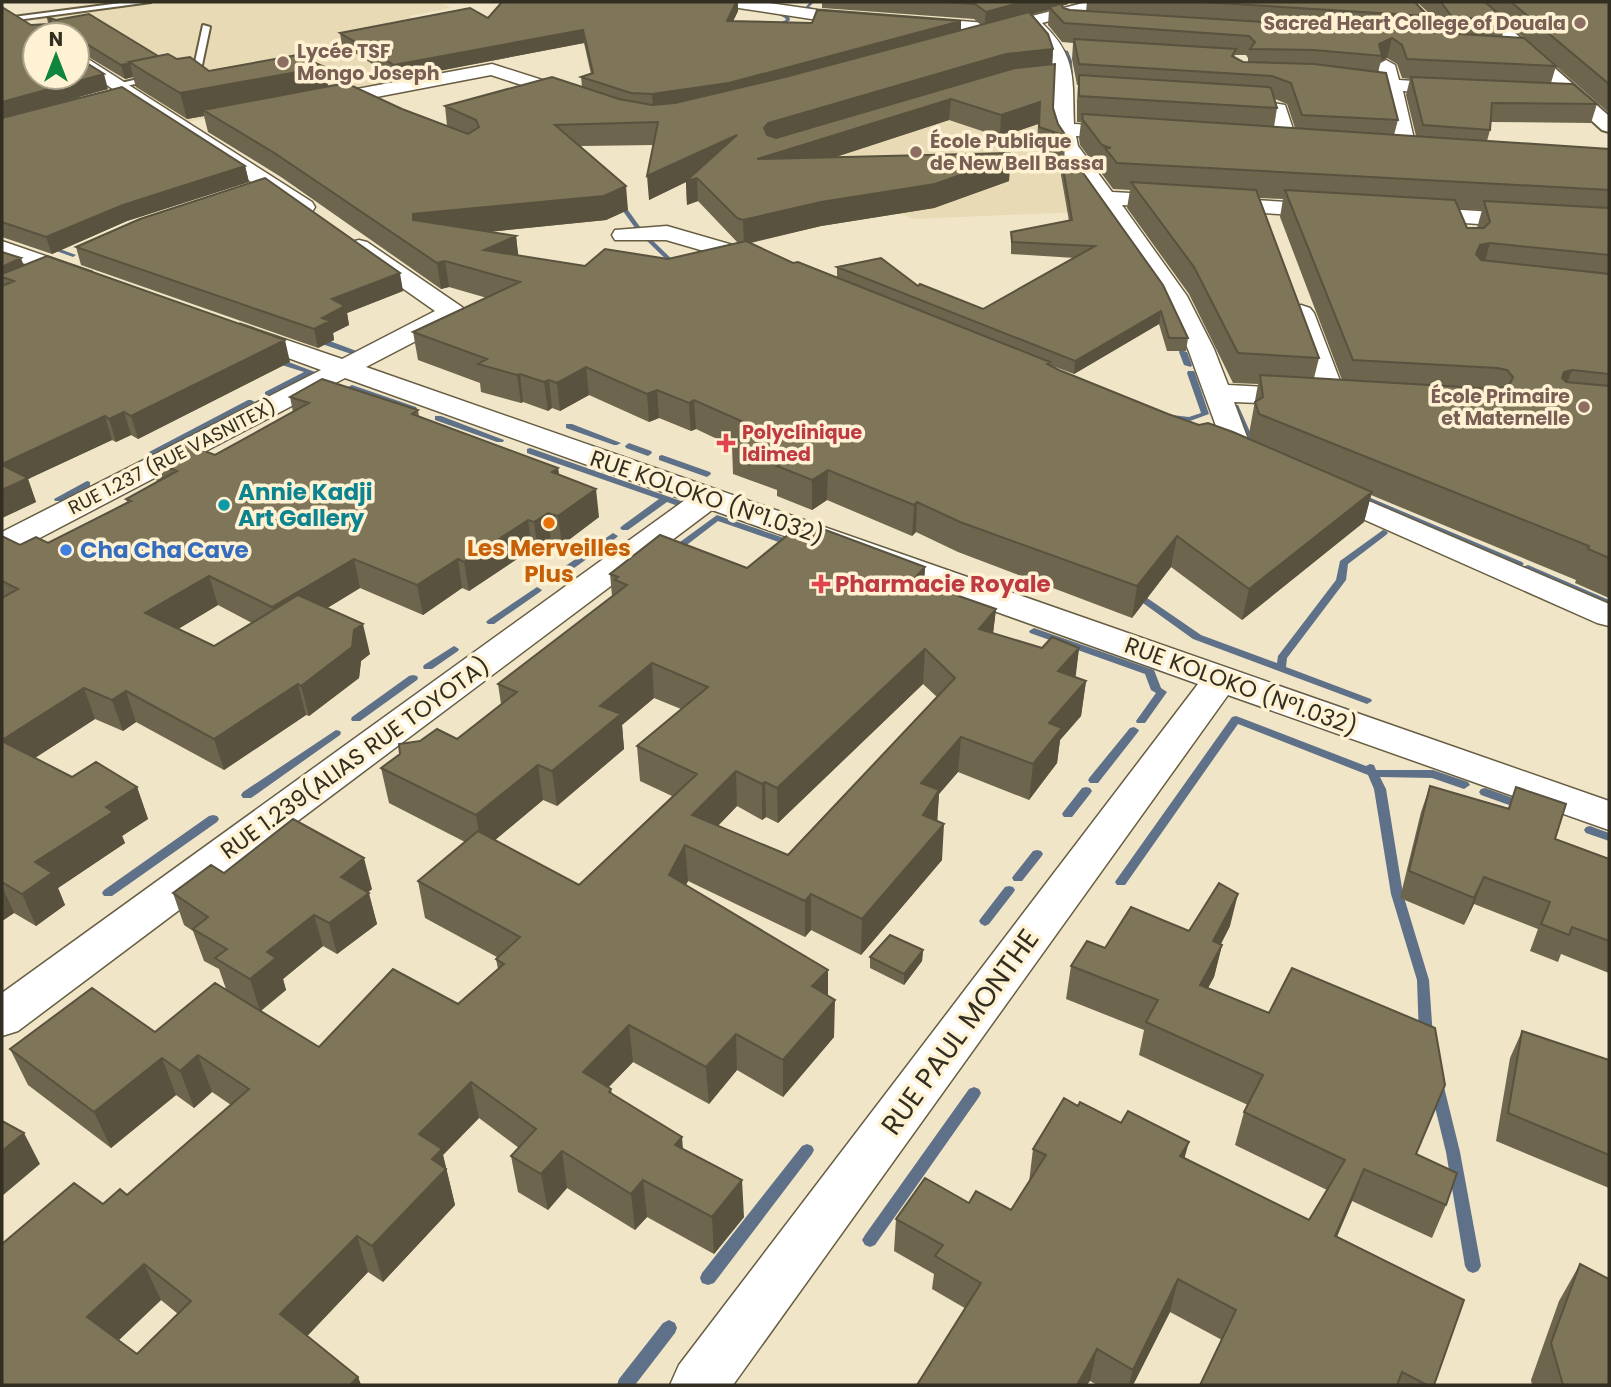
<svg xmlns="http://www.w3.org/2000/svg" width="1611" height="1387" font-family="Poppins,sans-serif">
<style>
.built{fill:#e8dab5}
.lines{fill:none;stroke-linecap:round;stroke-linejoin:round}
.stream{fill:#5f7188;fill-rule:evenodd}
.lane-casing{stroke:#675d42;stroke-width:4}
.street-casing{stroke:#675d42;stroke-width:3}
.secondary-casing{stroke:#675d42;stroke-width:4}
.lane{fill:#fff;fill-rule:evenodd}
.street{fill:#fff;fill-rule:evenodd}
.secondary{fill:#fff;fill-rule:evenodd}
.wall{fill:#6d654d;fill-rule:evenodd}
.shaded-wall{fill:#59523e}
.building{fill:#7f7559;stroke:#59523e;stroke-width:2;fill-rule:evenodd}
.education-dot{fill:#8d6e63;stroke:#fef2d3;stroke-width:2.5}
.health-dot{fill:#e0444e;stroke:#fef2d3;stroke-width:2.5}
.culture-dot{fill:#0f9aa8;stroke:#fef2d3;stroke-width:2.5}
.food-dot{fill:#e8710a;stroke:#fef2d3;stroke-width:2.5}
.shop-dot{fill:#3f7fe0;stroke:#fef2d3;stroke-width:2.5}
.labels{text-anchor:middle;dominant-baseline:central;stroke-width:7;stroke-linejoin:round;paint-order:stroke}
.far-education-label{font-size:19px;font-weight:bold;fill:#785e54;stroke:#fef2d3;text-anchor:end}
.far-health-label{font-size:19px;font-weight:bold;fill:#be3a42;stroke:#fef2d3;text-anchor:start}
.far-street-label{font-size:19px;fill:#322e22;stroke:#fef2d3}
.culture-label{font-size:23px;font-weight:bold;fill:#0d838f;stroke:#fef2d3;text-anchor:start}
.street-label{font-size:23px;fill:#322e22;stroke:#fef2d3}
.food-label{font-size:23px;font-weight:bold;fill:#c56008;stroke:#fef2d3}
.shop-label{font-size:23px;font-weight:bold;fill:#366cbe;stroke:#fef2d3;text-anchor:start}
.health-label{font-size:23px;font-weight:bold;fill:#be3a42;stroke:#fef2d3;text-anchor:start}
.near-street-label{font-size:28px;fill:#322e22;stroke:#fef2d3}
</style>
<rect width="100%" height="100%" fill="#f0e5c6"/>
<!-- built -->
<path class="built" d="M 160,2 L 440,2 L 451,8 L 409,16 L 467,51 L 466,69 L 188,122 L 77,48 L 77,35 L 58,35 L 30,16 Z
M 1043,86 L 1040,146 L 1083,200 L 1080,212 L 913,219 L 767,158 Z"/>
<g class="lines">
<!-- stream -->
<path class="stream" d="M 810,2 L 814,2 L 809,7 L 820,10 L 820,12 L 804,9 Z
M 1083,2 L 1089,2 L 1068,8 L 1066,7 Z
M 771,9 L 789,16 L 790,20 L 785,24 L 781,24 L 781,22 L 786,20 L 785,18 L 771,11 Z
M 1064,50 L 1068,51 L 1072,61 L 1073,79 L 1070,81 L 1067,79 Z
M 76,96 L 81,97 L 40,110 L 35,109 Z
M 616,199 L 620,199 L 643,231 L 642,232 L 638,232 L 615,200 Z
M 645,237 L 649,237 L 680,267 L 680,269 L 676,269 L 645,239 Z
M 45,245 L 49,245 L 76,255 L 73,257 L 45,247 Z
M 313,337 L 319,337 L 370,356 L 363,358 L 313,341 Z
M 1180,350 L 1187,352 L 1192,365 L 1191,367 L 1184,365 L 1179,352 Z
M 272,358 L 278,358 L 315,372 L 271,396 L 265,396 L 265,392 L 304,372 L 272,362 Z
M 1188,371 L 1194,371 L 1195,373 L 1209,414 L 1190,421 L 1169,419 L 1168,417 L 1172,415 L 1189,417 L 1201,413 L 1187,373 Z
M 352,385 L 416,407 L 417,409 L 416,411 L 410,411 L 353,390 L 339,396 L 335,394 Z
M 248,400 L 251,400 L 255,402 L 156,454 L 150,454 L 149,452 Z
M 1232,405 L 1238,405 L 1239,407 L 1251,434 L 1263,450 L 1262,452 L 1256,452 L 1243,435 L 1231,407 Z
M 435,416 L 441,416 L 504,440 L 503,442 L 497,442 L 435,420 Z
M 566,424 L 572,424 L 621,443 L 617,445 L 614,445 L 566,428 Z
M 629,443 L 651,451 L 652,453 L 648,456 L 626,448 L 625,446 Z
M 530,448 L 681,501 L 682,503 L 678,506 L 667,502 L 628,530 L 622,530 L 620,528 L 622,526 L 659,499 L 527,453 L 527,449 Z
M 662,455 L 710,472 L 711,474 L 707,477 L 704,476 L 659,460 L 659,456 Z
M 87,481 L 90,482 L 90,486 L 61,501 L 55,501 L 54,499 Z
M 1359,493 L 1522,562 L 1524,564 L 1519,567 L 1516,566 L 1356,498 L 1356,494 Z
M 717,515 L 796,542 L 798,544 L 796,546 L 790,546 L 718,521 L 675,554 L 669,554 L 667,552 L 669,550 Z
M 1383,530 L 1386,531 L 1388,533 L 1386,535 L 1348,564 L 1346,580 L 1287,658 L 1286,667 L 1371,699 L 1372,701 L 1367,704 L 1193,639 L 1129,593 L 1134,590 L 1137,591 L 1201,635 L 1277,663 L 1278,656 L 1336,580 L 1340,561 Z
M 613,533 L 618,536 L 616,538 L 570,571 L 564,571 L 562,569 L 564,567 Z
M 1528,565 L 1609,600 L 1609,606 L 1525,570 L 1523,568 L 1525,566 Z
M 537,587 L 542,590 L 540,592 L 494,624 L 488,624 L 486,622 L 488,620 Z
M 1034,628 L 1154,670 L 1161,688 L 1167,692 L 1145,723 L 1137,723 L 1136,721 L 1156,693 L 1151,690 L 1145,674 L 1030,633 L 1029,631 Z
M 454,646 L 459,649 L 458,651 L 432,669 L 424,669 L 423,667 L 424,665 Z
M 413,675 L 417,676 L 418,678 L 417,680 L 360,721 L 352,721 L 351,719 L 352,717 L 409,676 Z
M 1236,716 L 1366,766 L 1370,764 L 1374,765 L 1376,770 L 1433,770 L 1468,782 L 1470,785 L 1464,789 L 1432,778 L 1380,777 L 1386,789 L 1403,894 L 1429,980 L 1433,1037 L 1431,1041 L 1426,1042 L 1421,1041 L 1419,1037 L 1417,980 L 1391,894 L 1374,789 L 1368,775 L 1238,724 L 1125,885 L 1117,885 L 1115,882 L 1117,879 L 1232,717 Z
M 1134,727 L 1139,730 L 1138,732 L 1098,783 L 1090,783 L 1088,780 L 1090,777 L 1130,728 Z
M 336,730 L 340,731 L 341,733 L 340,735 L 251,798 L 243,798 L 241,795 L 243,792 Z
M 1086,787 L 1090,788 L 1092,791 L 1090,794 L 1072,817 L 1064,817 L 1062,814 L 1064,811 L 1082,788 Z
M 1485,788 L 1527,803 L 1529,806 L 1527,809 L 1523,810 L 1481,795 L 1479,792 L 1481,789 Z
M 213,815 L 217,816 L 219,819 L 217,822 L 112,896 L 104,896 L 102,893 L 104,890 L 209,816 Z
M 1590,826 L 1609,833 L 1609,841 L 1586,833 L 1584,830 L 1586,827 Z
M 1037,850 L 1041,851 L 1043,854 L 1041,857 L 1022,881 L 1014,881 L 1012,878 L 1014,875 L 1033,851 Z
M 1009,886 L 1013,887 L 1015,890 L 1013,893 L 989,924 L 985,926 L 981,924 L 979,921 L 981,918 L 1005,887 Z
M 1437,1081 L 1442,1083 L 1444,1087 L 1460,1152 L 1481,1266 L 1478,1271 L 1473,1273 L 1468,1271 L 1465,1266 L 1446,1152 L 1430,1087 L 1432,1083 Z
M 974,1087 L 979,1089 L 981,1093 L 979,1097 L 875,1245 L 870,1247 L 865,1245 L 862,1240 L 865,1235 L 969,1089 Z
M 807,1144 L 812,1146 L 814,1150 L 812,1154 L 714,1283 L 708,1285 L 702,1283 L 700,1278 L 702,1273 L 802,1146 Z
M 669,1320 L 675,1323 L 677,1328 L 675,1333 L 635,1385 L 617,1385 L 619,1379 L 663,1323 Z"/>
<!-- lane casing -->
<g class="lane-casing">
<path id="lane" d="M 128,2 L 151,2 L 17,20 L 13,17 Z
M 203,25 L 210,27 L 202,65 L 190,72 L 117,88 L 117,84 L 184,68 L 195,62 Z"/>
</g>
<!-- street casing -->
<g class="street-casing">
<path id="street" d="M 724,2 L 762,2 L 818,10 L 1000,24 L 1087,2 L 1112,2 L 1110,5 L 1042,23 C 1078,57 1072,79 1074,124 L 1129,127 L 1136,129 L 1139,133 L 1136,137 L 1129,139 L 1076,136 L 1078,146 L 1112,192 L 1340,205 L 1343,210 L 1340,215 L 1332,217 L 1122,205 L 1187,296 L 1214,349 L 1228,385 L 1305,389 L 1315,391 L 1318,396 L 1288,313 L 1292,308 L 1301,305 L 1310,308 L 1314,313 L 1347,399 L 1343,405 L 1333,407 L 1323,405 L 1319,397 L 1315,403 L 1305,405 L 1234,402 L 1253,453 L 1248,459 L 1238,462 L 1228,459 L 1188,349 L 1163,296 L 1058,146 C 1057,141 1054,135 1054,130 C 1048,82 1070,69 1027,27 L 987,38 L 981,37 L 979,32 L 818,20 L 732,7 Z
M 1397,2 L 1414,2 L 1431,19 L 1449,44 L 1446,48 L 1434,48 L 1419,25 Z
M 77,52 L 312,202 L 315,207 L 312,212 L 296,212 L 77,65 Z
M 1386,60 L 1395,65 L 1399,80 L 1459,84 L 1468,90 L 1459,96 L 1403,91 L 1417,152 L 1414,156 L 1400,156 L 1397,152 L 1384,89 L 1339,85 L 1330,80 L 1339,75 L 1381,78 L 1377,65 Z
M 492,64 L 586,94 L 588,98 L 579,104 L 491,75 L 319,108 L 310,102 L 319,96 Z
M 1229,96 L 1285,105 L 1298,144 L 1295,148 L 1281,148 L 1270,114 L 1222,106 L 1220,102 L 1222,98 Z
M 1414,207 L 1609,219 L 1609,233 L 1406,219 L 1403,214 L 1406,209 Z
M 667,226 L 774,257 L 778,262 L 774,267 L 766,269 L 666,240 L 615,240 L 612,235 L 615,230 Z
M 359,240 L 367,242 L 462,307 L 466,312 L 462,317 L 366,367 L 1609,801 L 1609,830 L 1228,695 L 733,1385 L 670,1385 L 679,1365 L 1198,684 L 712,510 L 18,1031 L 2,1036 L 2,993 L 685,500 L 345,378 L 13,552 L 2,555 L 2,532 L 321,370 L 231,337 L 227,332 L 231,327 L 240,324 L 249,327 L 342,359 L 435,311 L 351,252 L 347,247 L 351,242 Z
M 2,241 L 92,272 L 95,277 L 92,282 L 83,284 L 2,256 Z
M 1322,481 L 1609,604 L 1609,626 L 1597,623 L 1311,496 L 1307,490 L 1311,484 Z"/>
</g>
<!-- secondary casing -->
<g class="secondary-casing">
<path id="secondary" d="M 1462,2 L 1480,2 L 1609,116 L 1609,132 L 1602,130 Z"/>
</g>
<!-- lane -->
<use href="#lane" class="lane"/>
<!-- street -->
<use href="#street" class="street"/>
<!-- secondary -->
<use href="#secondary" class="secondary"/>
</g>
<!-- wall -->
<path class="wall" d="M 502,2 L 738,2 L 738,11 L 733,21 L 812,23 L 961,21 L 961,30 L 981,25 L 974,19 L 822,8 L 822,2 L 1068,2 L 1068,4 L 1062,6 L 1063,8 L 1070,10 L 1086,11 L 1087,2 L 1415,2 L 1427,16 L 1423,32 L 1444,33 L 1433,17 L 1417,2 L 1609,2 L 1609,113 L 1506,22 L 1502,37 L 1556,66 L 1551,83 L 1597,104 L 1591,123 L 1491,122 L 1490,130 L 1487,141 L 1609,149 L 1609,598 L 1575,583 L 1576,580 L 1371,495 L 1364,522 L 1242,620 L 1171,567 L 1132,618 L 958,552 L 916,532 L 912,536 L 827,500 L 812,510 L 777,496 L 777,490 L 733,474 L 732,446 L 696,429 L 691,431 L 659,418 L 649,422 L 589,395 L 560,411 L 552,408 L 548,411 L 523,402 L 521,403 L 481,392 L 480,383 L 418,360 L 413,332 L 487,298 L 449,287 L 441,289 L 281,177 L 208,132 L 204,116 L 187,119 L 136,87 L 133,77 L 125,79 L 77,50 L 77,35 L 35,35 L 108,89 L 20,113 L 245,166 L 249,182 L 127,221 L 52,254 L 2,237 L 2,7 L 31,25 L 48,24 L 47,17 L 158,56 L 177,59 L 209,71 L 325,67 L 328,87 L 402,109 L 447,126 L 445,106 L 582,87 L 581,77 L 591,74 L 584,43 L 396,79 L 342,45 L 340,33 L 488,18 ZM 1049,10 L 1048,25 L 1062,42 L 1073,43 L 1072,59 L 1077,85 L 1078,85 L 1077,101 L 1077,122 L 1081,122 L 1079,139 L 1080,145 L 1099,171 L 1102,171 L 1102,174 L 1113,189 L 1130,190 L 1127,208 L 1189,294 L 1233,383 L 1258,384 L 1249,434 L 1251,440 L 1199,425 L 1168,414 L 1059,370 L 1050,365 L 1074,374 L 1159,324 L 1167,351 L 1186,351 L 1188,338 L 1062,163 L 1061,175 L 1069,221 L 1011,232 L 1011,254 L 1075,258 L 983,309 L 918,286 L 837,267 L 837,277 L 793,263 L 751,243 L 821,226 L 934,208 L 1009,181 L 836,157 L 949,120 L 1000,137 L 1038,124 L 1037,150 L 1064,159 L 1066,136 L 1058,124 L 1053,108 L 1052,64 L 1053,49 L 1031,14 ZM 1235,55 L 1246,55 L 1248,58 L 1248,62 L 1243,62 L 1234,57 ZM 1387,58 L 1397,64 L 1402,78 L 1410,79 L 1406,95 L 1416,136 L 1394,135 L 1398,120 L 1378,72 L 1381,61 ZM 1275,99 L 1287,104 L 1295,128 L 1274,127 L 1277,108 ZM 654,145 L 649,200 L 686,182 L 687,205 L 698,201 L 738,243 L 668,259 L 585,266 L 518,256 L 516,236 L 489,232 L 606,220 L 628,210 L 581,146 ZM 1259,198 L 1283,199 L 1280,217 L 1342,380 L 1314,378 L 1319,358 ZM 1459,209 L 1482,210 L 1477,228 L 1467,228 Z
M 76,247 L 403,291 L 347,313 L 349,325 L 333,333 L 334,340 L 318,348 L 81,265 Z
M 2,252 L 24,265 L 290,362 L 138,439 L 131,435 L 116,442 L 112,440 L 28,479 L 36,502 L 2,518 Z
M 290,397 L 418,410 L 419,416 L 558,468 L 559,475 L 599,517 L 562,545 L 551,541 L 538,551 L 532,549 L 469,591 L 462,588 L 423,615 L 360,588 L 327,608 L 370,654 L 361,661 L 359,678 L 309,716 L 306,715 L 224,770 L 136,722 L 123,731 L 95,719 L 35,758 L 72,777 L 137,787 L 148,819 L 122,836 L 125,843 L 58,888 L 65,905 L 36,926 L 14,913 L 2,921 L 2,536 L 20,545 L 48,543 L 127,502 L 126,499 L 157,482 L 151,460 L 215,455 L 293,412 ZM 218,605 L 252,623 L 214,646 L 178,629 Z
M 925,567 L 924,584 L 996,609 L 993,633 L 1042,648 L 1079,648 L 1075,677 L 1086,681 L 1081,716 L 1060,740 L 1057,763 L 1029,800 L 958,772 L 939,794 L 937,821 L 942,860 L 861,955 L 811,930 L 805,937 L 688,881 L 686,885 L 828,996 L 834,1037 L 783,1097 L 737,1070 L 709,1104 L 633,1062 L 608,1088 L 611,1089 L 612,1094 L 683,1149 L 744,1217 L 714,1254 L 647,1217 L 635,1230 L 567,1188 L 548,1210 L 518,1192 L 511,1156 L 519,1148 L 479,1118 L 443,1155 L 455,1205 L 383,1282 L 368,1272 L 307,1336 L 358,1377 L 361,1385 L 2,1385 L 103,1204 L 127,1195 L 231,1105 L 212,1092 L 194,1108 L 176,1095 L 111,1148 L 28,1085 L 10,1049 L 155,1032 L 226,989 L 219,969 L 204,961 L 193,931 L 184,925 L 173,893 L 224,873 L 372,889 L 368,892 L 377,924 L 337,954 L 323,946 L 283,979 L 286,990 L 261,1011 L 319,1047 L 458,1004 L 498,969 L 496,959 L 497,957 L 425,918 L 418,881 L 465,842 L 389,803 L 381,768 L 457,739 L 501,704 L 498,684 L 612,596 L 610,574 L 747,568 ZM 923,684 L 937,697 L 788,855 L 718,826 L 737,806 L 762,820 L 766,817 L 778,823 ZM 654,698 L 681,709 L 637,746 L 640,781 L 672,796 L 579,885 L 495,840 L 543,800 L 557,806 L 624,749 L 622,725 ZM 161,1300 L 178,1314 L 137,1354 L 119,1340 Z
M 1430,786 L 1508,808 L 1516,787 L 1555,839 L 1609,859 L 1609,973 L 1561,954 L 1558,962 L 1530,951 L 1538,929 L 1474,904 L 1464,925 L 1400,898 L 1421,812 Z
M 1230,926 L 1221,944 L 1222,945 L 1214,977 L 1208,988 L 1416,1154 L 1446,1205 L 1432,1238 L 1352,1201 L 1337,1237 L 1434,1385 L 1200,1385 L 1222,1340 L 1170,1312 L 1133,1385 L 1097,1385 L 932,1289 L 934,1274 L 894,1251 L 896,1219 L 969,1203 L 1011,1210 L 1029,1182 L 1033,1149 L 1185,1158 L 1309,1220 L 1327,1190 L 1235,1145 L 1244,1112 L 1248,1105 L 1139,1055 L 1144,1030 L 1066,999 L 1071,966 L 1105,948 L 1189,931 Z
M 923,950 L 922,961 L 904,985 L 870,968 L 870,957 Z
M 1522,1031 L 1609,1060 L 1609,1188 L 1496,1141 L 1510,1058 Z
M 1580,1264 L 1609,1385 L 1532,1385 L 1531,1380 L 1559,1301 Z"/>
<!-- shaded-wall -->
<path class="shaded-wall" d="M 736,2 L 738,2 L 738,11 L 727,34 L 727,21 Z
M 1023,2 L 1068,2 L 1068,4 L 1051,9 L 1049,7 L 1049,10 L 984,27 L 986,12 Z
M 961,21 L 961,34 L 729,97 L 653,108 L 652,94 Z
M 583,30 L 584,43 L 396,79 L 394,65 Z
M 1392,38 L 1387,58 L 1381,61 L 1382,56 L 1379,44 Z
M 1053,49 L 1052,70 L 768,145 L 764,128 L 768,123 L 1006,54 Z
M 130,63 L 133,77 L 125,79 L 121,65 Z
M 325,67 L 329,92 L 203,110 L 204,116 L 187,119 L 180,93 Z
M 104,74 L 108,89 L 2,118 L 2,102 Z
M 951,99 L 949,120 L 758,182 L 757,159 Z
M 1040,102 L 1038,124 L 1000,137 L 1001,115 Z
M 737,135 L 697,178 L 698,201 L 687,205 L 686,182 L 649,200 L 647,176 Z
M 1011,157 L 1009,181 L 934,208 L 821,226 L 744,244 L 743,220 Z
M 245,166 L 249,182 L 127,221 L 52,254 L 46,237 L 123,205 Z
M 626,186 L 628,210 L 606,220 L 417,239 L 413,220 L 413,214 Z
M 516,236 L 519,261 L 484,250 Z
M 1490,243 L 1482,271 L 1476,254 L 1480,245 Z
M 21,258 L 24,266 L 2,276 L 2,267 Z
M 445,261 L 449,287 L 441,289 L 437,263 Z
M 400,273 L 403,291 L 347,313 L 349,325 L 333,333 L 334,340 L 318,348 L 314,329 L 322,318 L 332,299 Z
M 1161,311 L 1159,324 L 1074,374 L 1075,361 Z
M 285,340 L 290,362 L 138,439 L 131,416 Z
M 586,367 L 589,395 L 560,411 L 557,383 Z
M 1572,370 L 1561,401 L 1554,404 L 1564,372 Z
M 520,374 L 523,402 L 521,403 L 517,375 Z
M 549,380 L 552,408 L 548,411 L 544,382 Z
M 657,390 L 659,418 L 649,422 L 647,394 Z
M 694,400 L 696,429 L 691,431 L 689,403 Z
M 124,412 L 131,435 L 116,442 L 109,419 Z
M 105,416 L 112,440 L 28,479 L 36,502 L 2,518 L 2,464 Z
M 558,468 L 562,496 L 552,472 Z
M 828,470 L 827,500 L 812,510 L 812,480 Z
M 596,489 L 599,517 L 562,545 L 558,516 Z
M 1372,492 L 1364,522 L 1242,620 L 1249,589 Z
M 917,502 L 916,532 L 912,536 L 914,505 Z
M 548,513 L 551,541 L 538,551 L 534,522 Z
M 528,520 L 532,549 L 469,591 L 464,562 Z
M 1177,536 L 1171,567 L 1132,618 L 1137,586 Z
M 354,559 L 360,588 L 280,637 L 272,607 Z
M 458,559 L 462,588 L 423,615 L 417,585 Z
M 925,567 L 923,600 L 913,580 Z
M 209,576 L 218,605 L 155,643 L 145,613 Z
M 996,609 L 992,642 L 979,629 Z
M 363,624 L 370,654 L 361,661 L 359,678 L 309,716 L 301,686 L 354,630 Z
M 1079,648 L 1075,682 L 1058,671 Z
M 925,649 L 923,684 L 778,823 L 777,788 Z
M 652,663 L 654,698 L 622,725 L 624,749 L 557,806 L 552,771 L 600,706 Z
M 1086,681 L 1081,716 L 1060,740 L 1057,763 L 1029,800 L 1033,764 L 1049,723 Z
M 298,684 L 306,715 L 224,770 L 214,739 Z
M 84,688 L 95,719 L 13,772 L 2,744 L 2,740 Z
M 126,691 L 136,722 L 123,731 L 112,700 Z
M 961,737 L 958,772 L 939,794 L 937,826 L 921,851 L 921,783 Z
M 538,765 L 543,800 L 482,851 L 476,815 Z
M 736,771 L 737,806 L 694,850 L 692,815 Z
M 765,782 L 766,817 L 762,820 L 762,784 Z
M 137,787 L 148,819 L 122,836 L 125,843 L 58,888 L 65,905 L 36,926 L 22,894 L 35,862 L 106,807 Z
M 944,824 L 942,860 L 861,955 L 862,919 Z
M 685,845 L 688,881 L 671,911 L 669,875 Z
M 364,858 L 372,889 L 349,908 L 341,877 Z
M 1484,877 L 1474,904 L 1464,925 L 1474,898 Z
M 2,886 L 14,913 L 2,921 Z
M 369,893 L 377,924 L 337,954 L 329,923 Z
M 811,894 L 811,930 L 805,937 L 805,901 Z
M 1238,894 L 1230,926 L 1205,974 L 1213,941 Z
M 314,915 L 323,946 L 283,979 L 286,990 L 260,1011 L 250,979 L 267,952 Z
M 1222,945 L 1214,977 L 1192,1017 L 1200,985 Z
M 923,950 L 922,961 L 904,985 L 904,974 Z
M 828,970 L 828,1006 L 812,986 Z
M 835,1000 L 834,1037 L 783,1097 L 783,1060 Z
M 629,1025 L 633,1062 L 588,1108 L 583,1072 Z
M 736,1034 L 737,1070 L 709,1104 L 706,1067 Z
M 198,1055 L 212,1092 L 194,1108 L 180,1071 Z
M 162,1058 L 176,1095 L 111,1148 L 94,1112 Z
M 471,1082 L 479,1118 L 443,1155 L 455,1205 L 383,1282 L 372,1246 L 419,1134 Z
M 24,1133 L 40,1164 L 2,1196 L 2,1151 Z
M 682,1137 L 685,1174 L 675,1145 Z
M 1189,1142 L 1180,1174 L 1180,1156 Z
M 562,1151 L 567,1188 L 548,1210 L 541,1174 Z
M 1364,1169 L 1352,1201 L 1323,1268 L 1335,1236 Z
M 643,1180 L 647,1217 L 635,1230 L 631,1194 Z
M 742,1180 L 744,1217 L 714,1254 L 712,1217 Z
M 357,1236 L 368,1272 L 294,1350 L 280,1314 Z
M 144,1264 L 161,1300 L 106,1352 L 87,1317 Z
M 1178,1279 L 1170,1312 L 1133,1385 L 1129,1385 L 1133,1370 Z
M 1097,1349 L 1090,1381 L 1087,1385 L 1077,1385 Z
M 358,1377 L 361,1385 L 350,1385 Z"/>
<!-- building -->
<path class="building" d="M 502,2 L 736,2 L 727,21 L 812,23 L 817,10 L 961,21 L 729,83 L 652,94 L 631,93 L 581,77 L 593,73 L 583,30 L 394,65 L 340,33 L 470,8 L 488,18 Z
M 944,2 L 1023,2 L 986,12 L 975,4 Z
M 1202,2 L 1415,2 L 1427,16 Z
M 1441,2 L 1485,2 L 1506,20 L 1452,17 Z
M 1511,2 L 1609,2 L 1609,84 Z
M 1061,4 L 1063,8 L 1070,10 L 1524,38 L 1556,66 L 1407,59 L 1402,45 L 1392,38 L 1379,44 L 1382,56 L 1314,50 L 1250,49 L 1255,42 L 1249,36 L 1064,23 L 1049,7 Z
M 2,7 L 31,25 L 48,24 L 51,21 L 47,17 L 56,20 L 89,14 L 158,56 L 129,62 L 131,63 L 121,65 L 77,38 L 77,35 L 35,35 L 35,77 L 77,77 L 77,57 L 104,74 L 2,102 Z
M 1029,12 L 1048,34 L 1053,49 L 1006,54 L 768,123 L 764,128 L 767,135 L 776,138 L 1015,68 L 1055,64 L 1053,108 L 1058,124 L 1066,136 L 1039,127 L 1040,102 L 1001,115 L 951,99 L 757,159 L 1010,153 L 1011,157 L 935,184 L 821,202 L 743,220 L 737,218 L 697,178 L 686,181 L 737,135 L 647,176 L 658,122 L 555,125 L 626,186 L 604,196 L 413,214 L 413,220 L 516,236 L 484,250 L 585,266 L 605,249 L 668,259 L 746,241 L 793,263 L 798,262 L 1050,362 L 1047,364 L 1059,370 L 1168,414 L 1199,425 L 1208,423 L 1233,432 L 1372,492 L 1249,589 L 1177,536 L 1137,586 L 960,522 L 917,502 L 914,505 L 828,470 L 812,480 L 777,466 L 784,462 L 732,445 L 757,428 L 694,400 L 689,403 L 657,390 L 647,394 L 586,367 L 557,383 L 549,380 L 544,382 L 520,374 L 517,375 L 478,364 L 487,359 L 413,332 L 520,282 L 445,261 L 437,263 L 276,154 L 203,110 L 346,83 L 402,109 L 468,134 L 479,127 L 476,120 L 445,106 L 552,77 L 619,99 L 652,105 L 675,103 L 785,77 Z
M 1074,39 L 1236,49 L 1232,56 L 1243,62 L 1314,64 L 1386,73 L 1398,120 L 1302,115 L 1291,83 L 1272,76 L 1079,64 Z
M 168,54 L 177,59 L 190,57 L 209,71 L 297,55 L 325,67 L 180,93 L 129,62 Z
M 1079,75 L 1268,87 L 1271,88 L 1277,108 L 1079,96 Z
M 1411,77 L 1573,84 L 1597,104 L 1492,103 L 1490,130 L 1423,125 Z
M 122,87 L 245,166 L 123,205 L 46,237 L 2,222 L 2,118 Z
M 1082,114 L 1609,149 L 1609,190 L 1117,163 L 1105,148 L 1111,148 L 1102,145 L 1083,120 Z
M 1062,163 L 1076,163 L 1163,285 L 1188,338 L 1169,338 L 1161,311 L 1075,361 L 837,267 L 881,258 L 918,286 L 920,284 L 983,309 L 1095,246 L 1012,242 L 1011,232 L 1072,220 Z
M 265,178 L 400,273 L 332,299 L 345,306 L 322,318 L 330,321 L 314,329 L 76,247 L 140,219 Z
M 1131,182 L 1256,190 L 1319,358 L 1238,353 L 1194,267 Z
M 1285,190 L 1455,200 L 1467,228 L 1484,228 L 1490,222 L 1484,201 L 1609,208 L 1609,255 L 1490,243 L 1480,245 L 1476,254 L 1481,260 L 1609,274 L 1609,374 L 1572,370 L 1564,372 L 1562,378 L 1566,382 L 1609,386 L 1609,558 L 1588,549 L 1589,546 L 1259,414 L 1255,402 L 1263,397 L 1260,375 L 1496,389 L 1509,386 L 1513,377 L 1507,370 L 1497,368 L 1353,360 Z
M 2,252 L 21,258 L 2,267 Z
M 47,256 L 285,340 L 131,416 L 124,412 L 109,419 L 105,416 L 2,464 L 2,286 L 14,281 L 2,277 L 2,274 Z
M 322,379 L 418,410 L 412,414 L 558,468 L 552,472 L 596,489 L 558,516 L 548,513 L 534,522 L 528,520 L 464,562 L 458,559 L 417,585 L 354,559 L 272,607 L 209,576 L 145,613 L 214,646 L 298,595 L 363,624 L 354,630 L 352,647 L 301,686 L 298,684 L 214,739 L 126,691 L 112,700 L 84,688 L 2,740 L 2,598 L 18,589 L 2,581 L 2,536 L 20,545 L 36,537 L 48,543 L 131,501 L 126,499 L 177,471 L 151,460 L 186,444 L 215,455 L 309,403 L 290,397 Z
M 2,465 L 28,478 L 2,490 Z
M 804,522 L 925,567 L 913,580 L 996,609 L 979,629 L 1042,648 L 1052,637 L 1079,648 L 1058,671 L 1086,681 L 1049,723 L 1062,728 L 1033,764 L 961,737 L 921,783 L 939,790 L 923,815 L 944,824 L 862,919 L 811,894 L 805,901 L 685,845 L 669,875 L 828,970 L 812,986 L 835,1000 L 783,1060 L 736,1034 L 706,1067 L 629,1025 L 583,1072 L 611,1089 L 609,1092 L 682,1137 L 675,1145 L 742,1180 L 712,1217 L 643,1180 L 631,1194 L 562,1151 L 541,1174 L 511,1156 L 536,1129 L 471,1082 L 419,1134 L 442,1149 L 432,1159 L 446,1169 L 372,1246 L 357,1236 L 280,1314 L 358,1377 L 350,1385 L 2,1385 L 2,1244 L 74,1183 L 103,1204 L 120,1189 L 127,1195 L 249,1089 L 198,1055 L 180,1071 L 162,1058 L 94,1112 L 10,1049 L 92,988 L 155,1032 L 215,983 L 319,1047 L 393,969 L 458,1004 L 504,964 L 496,959 L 520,937 L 418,881 L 478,831 L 579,885 L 697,774 L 637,746 L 708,687 L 652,663 L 600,706 L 621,714 L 552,771 L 538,765 L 476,815 L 381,768 L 400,754 L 399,744 L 420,741 L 437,729 L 457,739 L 517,692 L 498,684 L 627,585 L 615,580 L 618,577 L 610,574 L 660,535 L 747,568 ZM 925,649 L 955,678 L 788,855 L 692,815 L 736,771 L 762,784 L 765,782 L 777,788 ZM 144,1264 L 191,1301 L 137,1354 L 87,1317 Z
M 2,741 L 72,777 L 96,762 L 137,787 L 106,807 L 113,812 L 35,862 L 52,873 L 22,894 L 2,882 Z
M 1430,786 L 1509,809 L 1516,787 L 1566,804 L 1555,839 L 1609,859 L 1609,941 L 1572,927 L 1569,935 L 1541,924 L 1550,902 L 1484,877 L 1474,898 L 1409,871 Z
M 293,819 L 364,858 L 341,877 L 369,893 L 329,923 L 314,915 L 267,952 L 276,958 L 250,979 L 215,958 L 227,949 L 193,929 L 208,917 L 173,893 L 211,865 L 224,873 Z
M 1219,883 L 1238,894 L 1213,941 L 1222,945 L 1200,985 L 1269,1013 L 1292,968 L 1435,1028 L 1445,1085 L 1416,1154 L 1457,1173 L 1446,1205 L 1364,1169 L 1335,1236 L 1464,1300 L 1434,1385 L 1427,1385 L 1402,1372 L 1397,1385 L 1200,1385 L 1236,1310 L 1178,1279 L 1133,1370 L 1097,1349 L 1077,1385 L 917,1385 L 981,1283 L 935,1256 L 943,1245 L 896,1219 L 925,1178 L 969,1203 L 976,1191 L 1011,1210 L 1046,1155 L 1033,1149 L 1064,1098 L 1078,1106 L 1080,1102 L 1121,1123 L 1128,1111 L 1189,1142 L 1180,1156 L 1309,1220 L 1345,1160 L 1244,1112 L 1263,1075 L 1146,1022 L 1158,1000 L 1071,966 L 1087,941 L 1105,948 L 1131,907 L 1189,931 Z
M 890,935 L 923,950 L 904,974 L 870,957 Z
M 1522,1031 L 1609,1060 L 1609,1155 L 1508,1113 Z
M 2,1121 L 24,1133 L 2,1151 Z
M 1580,1264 L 1609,1279 L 1609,1385 L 1563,1385 L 1551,1343 Z"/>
<!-- markers -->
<g class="education-dot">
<circle cx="1580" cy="23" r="7"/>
<circle cx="283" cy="62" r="7"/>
<circle cx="916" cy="152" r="7"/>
<circle cx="1584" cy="407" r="7"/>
</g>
<g class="health-dot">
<path d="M722.5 432.5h7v7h7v7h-7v7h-7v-7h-7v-7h7z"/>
<path d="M817.5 573.5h7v7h7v7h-7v7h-7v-7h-7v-7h7z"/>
</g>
<circle class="culture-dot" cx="224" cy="505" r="7"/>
<circle class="food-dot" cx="549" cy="523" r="7"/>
<circle class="shop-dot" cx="66" cy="550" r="7"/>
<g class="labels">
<!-- far-education labels -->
<g class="far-education-label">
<text x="1566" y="23">Sacred Heart College of Douala</text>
<text x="297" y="51" text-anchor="start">Lycée TSF<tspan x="297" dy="22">Mongo Joseph</tspan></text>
<text x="930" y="141" text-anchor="start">École Publique<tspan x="930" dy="22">de New Bell Bassa</tspan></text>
<text x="1570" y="396">École Primaire<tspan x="1570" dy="22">et Maternelle</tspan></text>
</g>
<!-- far-health labels -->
<g class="far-health-label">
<text x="742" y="432">Polyclinique<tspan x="742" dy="22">Idimed</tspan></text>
</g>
<!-- far-street labels -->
<g class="far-street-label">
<text transform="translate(172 457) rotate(-27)">RUE 1.237 (RUE VASNITEX)</text>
</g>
<!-- culture labels -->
<g class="culture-label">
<text x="238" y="492">Annie Kadji<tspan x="238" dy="26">Art Gallery</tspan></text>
</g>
<!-- street labels -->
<g class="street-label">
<text transform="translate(707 497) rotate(19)">RUE KOLOKO (N°1.032)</text>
<text transform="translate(1241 686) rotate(20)">RUE KOLOKO (N°1.032)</text>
<text transform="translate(355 758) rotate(-36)">RUE 1.239(ALIAS RUE TOYOTA)</text>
</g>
<!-- food labels -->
<g class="food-label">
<text x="549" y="548">Les Merveilles<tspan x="549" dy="26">Plus</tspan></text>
</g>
<!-- shop labels -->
<g class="shop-label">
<text x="80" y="550">Cha Cha Cave</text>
</g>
<!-- health labels -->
<g class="health-label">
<text x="835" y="584">Pharmacie Royale</text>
</g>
<!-- near-street labels -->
<g class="near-street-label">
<text transform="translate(960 1032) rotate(-54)">RUE PAUL MONTHE</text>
</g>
</g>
<!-- border -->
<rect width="1611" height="1387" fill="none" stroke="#322e22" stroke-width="7"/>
<!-- north arrow -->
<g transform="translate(56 56)"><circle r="33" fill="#fef2d3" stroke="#aca48c" stroke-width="2"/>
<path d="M0-5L12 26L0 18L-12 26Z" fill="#10853d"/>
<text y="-10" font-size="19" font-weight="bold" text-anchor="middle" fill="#322e22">N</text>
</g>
</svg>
